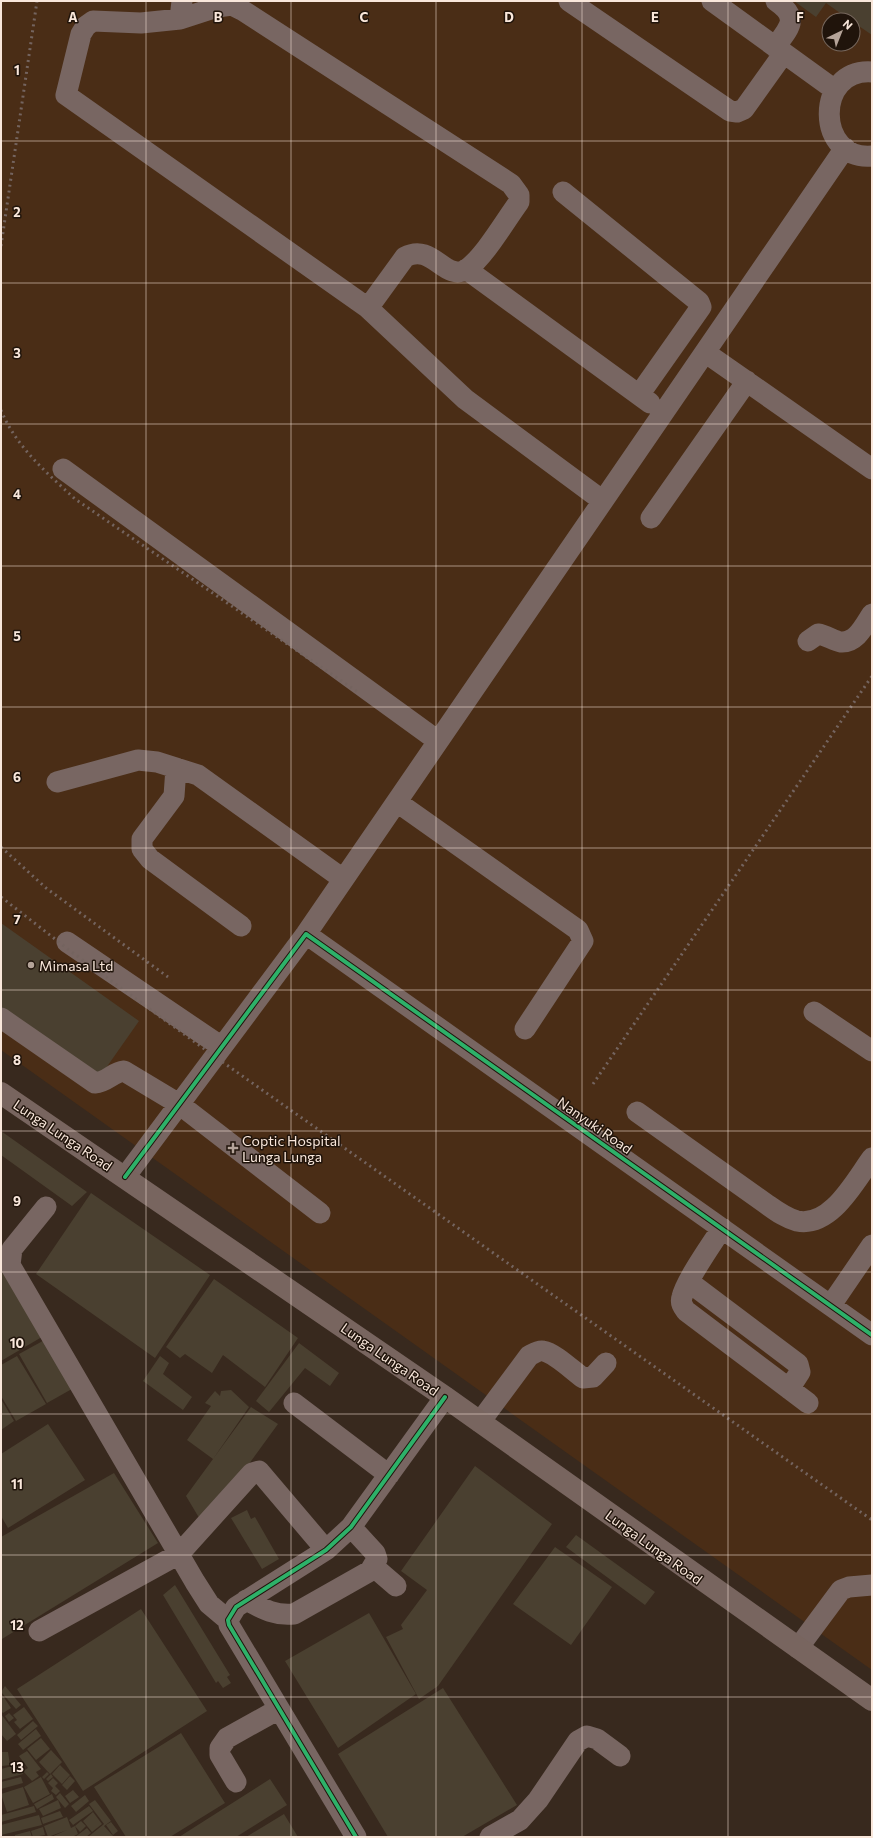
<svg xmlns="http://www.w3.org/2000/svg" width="873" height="1838" font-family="Commissioner,sans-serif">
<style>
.built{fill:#4a2d16;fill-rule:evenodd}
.building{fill:#4a4030}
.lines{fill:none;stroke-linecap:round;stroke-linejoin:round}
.minor{stroke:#786662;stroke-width:21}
.major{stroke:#78655f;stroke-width:22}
.rail{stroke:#74645f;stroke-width:3;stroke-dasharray:2 4;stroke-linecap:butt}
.cycleway-casing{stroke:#20140b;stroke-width:6}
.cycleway{stroke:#2db169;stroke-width:4}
.grid{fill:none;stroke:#f9e7db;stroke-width:1;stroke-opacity:0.55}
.poi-dot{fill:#b5a499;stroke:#20140b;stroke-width:1.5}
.labels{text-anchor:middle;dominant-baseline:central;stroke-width:3;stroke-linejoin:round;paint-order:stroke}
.poi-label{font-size:14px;fill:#f9e7db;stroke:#20140b;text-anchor:start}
.street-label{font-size:14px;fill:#f9e7db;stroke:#20140b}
.grid-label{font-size:13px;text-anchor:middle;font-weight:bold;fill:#f9e7db;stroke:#20140b;stroke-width:3;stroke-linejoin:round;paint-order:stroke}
</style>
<rect width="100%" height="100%" fill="#38291e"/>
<!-- built -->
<path class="built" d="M 1,1 L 872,1 L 872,1670 L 1,1050 ZM 829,20 L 853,20 L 853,44 L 829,44 Z"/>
<!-- building -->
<path class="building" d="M 794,1 L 872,1 L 872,35 L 853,22 L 853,20 L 850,20 L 826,3 L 816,17 Z
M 1,923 L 139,1021 L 99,1078 L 1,1008 Z
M 1,1131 L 87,1192 L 72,1206 L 1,1155 Z
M 91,1193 L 210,1275 L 155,1358 L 36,1274 Z
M 1,1254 L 47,1334 L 1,1361 Z
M 214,1279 L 298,1338 L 265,1387 L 223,1355 L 212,1373 L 185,1354 L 180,1358 L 166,1347 Z
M 50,1337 L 79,1385 L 47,1403 L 19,1354 Z
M 299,1343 L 339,1373 L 330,1386 L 305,1368 L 269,1412 L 256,1401 Z
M 17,1356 L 46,1404 L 16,1421 L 1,1396 L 1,1365 Z
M 160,1356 L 169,1363 L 163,1374 L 192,1397 L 183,1410 L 143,1381 Z
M 231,1390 L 249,1407 L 213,1459 L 187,1440 L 211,1406 L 205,1403 L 215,1391 L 220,1396 L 221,1391 Z
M 1,1399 L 14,1421 L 1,1430 Z
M 251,1407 L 278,1424 L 204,1526 L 186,1496 Z
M 48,1424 L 85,1480 L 8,1528 L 1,1516 L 1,1454 Z
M 475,1466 L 552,1524 L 438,1686 L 419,1699 L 386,1637 L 403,1629 L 401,1625 L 427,1590 L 401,1571 Z
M 114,1473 L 158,1543 L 2,1639 L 1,1537 Z
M 247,1510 L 251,1519 L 255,1517 L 279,1559 L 262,1569 L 231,1518 Z
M 576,1535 L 655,1592 L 645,1605 L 566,1547 Z
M 555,1547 L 612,1587 L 571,1645 L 513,1604 Z
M 175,1585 L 230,1675 L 227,1677 L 231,1683 L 223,1688 L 218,1681 L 216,1683 L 163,1595 Z
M 141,1609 L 207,1711 L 83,1791 L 17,1689 Z
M 369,1613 L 416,1694 L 338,1748 L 285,1661 Z
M 5,1686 L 21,1705 L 16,1709 L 1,1692 Z
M 443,1688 L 517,1805 L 462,1837 L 388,1837 L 338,1754 Z
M 1,1693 L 11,1708 L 3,1713 L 1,1711 Z
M 24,1707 L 33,1719 L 20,1729 L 14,1722 L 17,1720 L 13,1715 Z
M 9,1713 L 14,1718 L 9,1722 L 5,1716 Z
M 1,1714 L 16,1734 L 7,1741 L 1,1734 Z
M 33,1721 L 38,1726 L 21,1740 L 17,1735 Z
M 36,1729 L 41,1736 L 23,1750 L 18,1744 Z
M 181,1733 L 225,1803 L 170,1837 L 126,1837 L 94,1787 Z
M 41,1738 L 50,1749 L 36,1760 L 27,1749 Z
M 51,1750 L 62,1762 L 50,1774 L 39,1762 Z
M 27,1751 L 41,1769 L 36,1772 L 39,1776 L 32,1781 L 23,1771 L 28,1768 L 19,1756 Z
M 1,1752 L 8,1752 L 10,1765 L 2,1766 Z
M 20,1764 L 23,1774 L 1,1780 L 1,1769 Z
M 60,1765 L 70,1775 L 62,1784 L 52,1774 Z
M 47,1772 L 49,1774 L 44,1779 L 42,1777 Z
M 51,1774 L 53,1777 L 48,1781 L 46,1779 Z
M 70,1776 L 75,1781 L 67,1790 L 62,1785 Z
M 21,1777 L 23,1783 L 1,1789 L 1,1782 Z
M 41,1777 L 50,1794 L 33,1803 L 24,1787 Z
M 53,1778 L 58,1783 L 55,1786 L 60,1791 L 56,1795 L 51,1791 L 53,1788 L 48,1783 Z
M 270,1779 L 287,1805 L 236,1837 L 179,1837 Z
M 23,1787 L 29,1805 L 7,1812 L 1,1794 Z
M 73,1790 L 79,1797 L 70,1803 L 65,1796 Z
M 60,1793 L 69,1804 L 65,1808 L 56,1797 Z
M 52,1794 L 54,1799 L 37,1809 L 34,1804 Z
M 85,1795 L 89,1801 L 76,1812 L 71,1806 Z
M 58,1800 L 61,1808 L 43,1816 L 39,1809 Z
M 95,1800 L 111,1821 L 104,1826 L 114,1837 L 88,1837 L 104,1824 L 89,1804 Z
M 34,1806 L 36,1812 L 1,1822 L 1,1815 Z
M 89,1806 L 93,1811 L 73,1825 L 69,1820 Z
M 60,1811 L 63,1817 L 43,1824 L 41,1818 Z
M 93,1812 L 102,1824 L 92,1832 L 83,1821 Z
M 284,1814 L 298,1837 L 246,1837 Z
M 39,1815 L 42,1825 L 1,1835 L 1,1825 Z
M 67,1817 L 71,1828 L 75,1826 L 78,1834 L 72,1837 L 51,1837 L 67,1830 L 48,1837 L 44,1826 Z
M 81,1821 L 86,1826 L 80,1832 L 75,1826 Z
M 111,1822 L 118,1831 L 113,1835 L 106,1825 Z
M 43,1827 L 45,1835 L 33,1837 L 31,1831 Z
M 87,1828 L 91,1833 L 86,1837 L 75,1837 Z
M 30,1831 L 32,1837 L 15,1837 L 15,1835 Z"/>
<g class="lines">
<!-- minor -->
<path class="minor" d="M 569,1 L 730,111 L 737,112 L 744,109 L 784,53
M 712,1 L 835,90
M 180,19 L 182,1
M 775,47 C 790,27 800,18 776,1
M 872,72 C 814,68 816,161 872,156
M 563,192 L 699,302 L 701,307 L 639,395
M 466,269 L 650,403
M 368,308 L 405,257 C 433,242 445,283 467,269 C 485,256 505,221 519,202 L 519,195 L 511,184 L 242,10 L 232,5 L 217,7 L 180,19 L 141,23 L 93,21 L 86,26 L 81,34 L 66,95 L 368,308 L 465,399 L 603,501
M 706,353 L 872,469
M 63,469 L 438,741
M 651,518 L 747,381
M 808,641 L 818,634 C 826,635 834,641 841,642 C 857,643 865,624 872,614
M 176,768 L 174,796 L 142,839 L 142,849 L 150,859 L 241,926
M 57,782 L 138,760 L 157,762 L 198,775 L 343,879
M 397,802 L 578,930 L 583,941 L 525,1029
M 306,934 L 872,1335
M 67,942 L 222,1047
M 814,1012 L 872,1051
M 1,1018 L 95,1083 C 107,1082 113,1072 124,1071 L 179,1104 L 320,1213
M 637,1112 L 765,1203 C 775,1210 785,1218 797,1221 C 831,1228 855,1181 872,1158
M 125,1177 L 306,934 L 845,148
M 46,1207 L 12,1249 L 10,1265 L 195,1582 L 209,1604 L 228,1620
M 722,1228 C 712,1244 686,1280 682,1297 C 680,1303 683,1307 686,1311 L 808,1403
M 689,1282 L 798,1364 L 800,1372 L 789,1389
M 831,1305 L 872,1245
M 294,1403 L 389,1475
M 480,1422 L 529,1356 C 533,1354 538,1350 543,1351 C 555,1353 573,1371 583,1378 L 593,1377 L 606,1363
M 374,1567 L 396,1586
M 246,1600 C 263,1609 275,1616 294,1614 L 370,1571 L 377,1559 L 375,1553 L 351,1527
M 39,1631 L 179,1554 L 252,1473 L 259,1471 L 326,1550
M 798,1648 L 841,1590 L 849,1587 L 872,1585
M 236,1782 L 220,1755 L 220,1748 L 227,1738 L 279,1709
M 356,1837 L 229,1625 L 228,1620 L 236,1607 L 326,1550 L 351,1527 L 445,1397
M 490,1837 L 520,1820 L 538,1800 L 578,1741 L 587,1736 L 597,1739 L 620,1756"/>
<!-- major -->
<path class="major" d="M 1,1093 L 445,1397 L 872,1700"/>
<!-- rail -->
<path class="rail" d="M 1,246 L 37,1
M 1,410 C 16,447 47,473 75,499 L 359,693
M 1,847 L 46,888 L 168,977
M 1,897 L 73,953 L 214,1056 L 872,1520
M 593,1084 L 872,676"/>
<!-- cycleway casing -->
<g class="cycleway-casing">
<path id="cycleway" d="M 125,1177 L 306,934 L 872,1335
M 356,1837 L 229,1625 L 228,1620 L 236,1607 L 326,1550 L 351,1527 L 445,1397"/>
</g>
<!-- cycleway -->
<use href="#cycleway" class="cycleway"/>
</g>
<!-- grid -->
<path class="grid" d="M 146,1 L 146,1837M 291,1 L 291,1837M 436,1 L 436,1837M 582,1 L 582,1837M 728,1 L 728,1837M 1,141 L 872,141M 1,283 L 872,283M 1,424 L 872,424M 1,566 L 872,566M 1,707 L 872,707M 1,848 L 872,848M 1,990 L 872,990M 1,1131 L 872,1131M 1,1272 L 872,1272M 1,1414 L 872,1414M 1,1555 L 872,1555M 1,1697 L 872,1697"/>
<!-- markers -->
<g class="poi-dot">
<circle cx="31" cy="965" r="4"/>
<path d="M231 1142h4v4h4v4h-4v4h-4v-4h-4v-4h4z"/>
</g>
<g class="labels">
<!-- poi labels -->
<g class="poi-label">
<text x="39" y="965">Mimasa Ltd</text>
<text x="242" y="1140">Coptic Hospital<tspan x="242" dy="16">Lunga Lunga</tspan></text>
</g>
<!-- street labels -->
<g class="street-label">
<text transform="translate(595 1125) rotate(35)">Nanyuki Road</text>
<text transform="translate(63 1135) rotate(34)">Lunga Lunga Road</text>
<text transform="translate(390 1359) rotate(35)">Lunga Lunga Road</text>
<text transform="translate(654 1547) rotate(36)">Lunga Lunga Road</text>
</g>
</g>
<g class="grid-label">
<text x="73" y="22">A</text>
<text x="218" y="22">B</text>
<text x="364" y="22">C</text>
<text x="509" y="22">D</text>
<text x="655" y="22">E</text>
<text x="800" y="22">F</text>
<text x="17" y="75">1</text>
<text x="17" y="217">2</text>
<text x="17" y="358">3</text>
<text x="17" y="499">4</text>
<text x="17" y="641">5</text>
<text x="17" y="782">6</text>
<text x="17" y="924">7</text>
<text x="17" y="1065">8</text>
<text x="17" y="1206">9</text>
<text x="17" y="1348">10</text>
<text x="17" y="1489">11</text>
<text x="17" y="1630">12</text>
<text x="17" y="1772">13</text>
</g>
<!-- border -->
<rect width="873" height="1838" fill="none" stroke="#f9e7db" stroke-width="4"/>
<!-- north arrow -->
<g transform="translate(841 32) rotate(43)"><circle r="19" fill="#20140b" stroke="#77685e"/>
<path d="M0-3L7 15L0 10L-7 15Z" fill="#b5a499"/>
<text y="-6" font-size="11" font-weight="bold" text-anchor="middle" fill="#f9e7db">N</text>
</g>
</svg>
